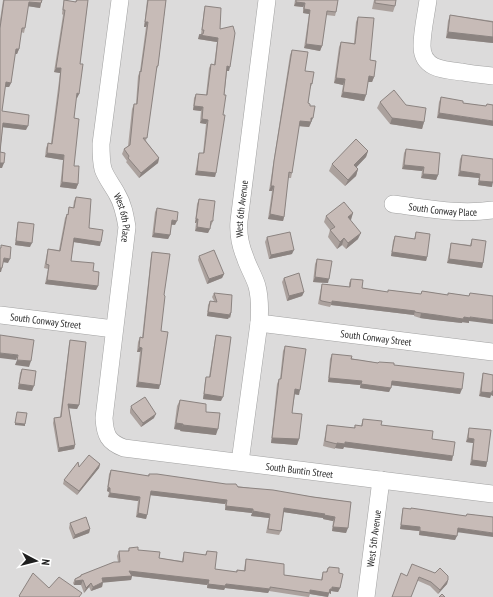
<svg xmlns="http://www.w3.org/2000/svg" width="493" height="597" font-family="'PT Sans Narrow',sans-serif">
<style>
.residential{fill:#dcdbdb}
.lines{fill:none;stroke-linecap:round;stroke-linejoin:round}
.minor-casing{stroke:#a2a2a2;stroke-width:18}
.minor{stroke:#fff;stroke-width:17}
.wall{fill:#aba19d}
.shaded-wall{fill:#8b8380}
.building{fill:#c7bbb7;stroke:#8b8380}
.labels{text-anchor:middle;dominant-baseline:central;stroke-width:4;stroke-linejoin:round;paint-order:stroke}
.street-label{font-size:10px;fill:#1e1e1e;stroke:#fff}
</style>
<rect width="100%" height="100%" fill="#efe9e4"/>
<!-- residential -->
<path class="residential" d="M 0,0 L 493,0 L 493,597 L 0,597 Z"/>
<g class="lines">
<!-- minor casing -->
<g class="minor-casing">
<g id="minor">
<path id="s1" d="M 120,0 L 101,144 C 101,153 101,161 103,169 C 106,178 113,186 117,194 C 123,204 125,215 127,227 L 104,418 C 105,435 108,442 124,448 L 493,494"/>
<path d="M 428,0 C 426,15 422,31 422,46 C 422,69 444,70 462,72 C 473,74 483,75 493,76"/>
<path id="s2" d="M 393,204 C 427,208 458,215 493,210"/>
<path id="s3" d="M 0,315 L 114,329"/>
<path id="s4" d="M 259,323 L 493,352"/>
<path id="s5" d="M 240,462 L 259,323 C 260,310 260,298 257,286 C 254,276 248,267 245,257 C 240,245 238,233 239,221 L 267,0"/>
<path id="s6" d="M 366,597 L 381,480"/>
</g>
</g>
<!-- minor -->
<use href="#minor" class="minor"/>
</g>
<!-- wall -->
<path class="wall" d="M 3,0 L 42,0 L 40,8 L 28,6 L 25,28 L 24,33 L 21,32 L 19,49 L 17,54 L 15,54 L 11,83 L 9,87 L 5,87 L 2,111 L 26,130 L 3,127 L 0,152 L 0,20 Z
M 64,0 L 75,2 L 76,0 L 88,0 L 80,64 L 79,94 L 77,98 L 76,98 L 74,118 L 74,166 L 78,184 L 76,189 L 60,187 L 63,160 L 45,157 L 46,148 L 48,143 L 51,143 L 57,96 L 60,73 L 54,72 L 63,15 L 62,14 L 63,5 Z
M 147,0 L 166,0 L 158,66 L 156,71 L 146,141 L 159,158 L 158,163 L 139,178 L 126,162 L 127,161 L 122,154 L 124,149 L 128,146 L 132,109 L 134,104 L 136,104 L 138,76 L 140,71 L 146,27 L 144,27 Z
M 295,0 L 338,0 L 336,12 L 335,16 L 326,15 L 322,46 L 320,51 L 304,48 L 309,14 L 303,13 L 303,7 L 294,6 Z
M 374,0 L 396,0 L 395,6 L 393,12 L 372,9 Z
M 205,6 L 220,29 L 229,71 L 227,71 L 215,177 L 195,175 L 198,157 L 199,153 L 203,153 L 206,124 L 200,123 L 201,111 L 193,110 L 194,98 L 196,94 L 206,95 L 209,68 L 211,64 L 214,65 L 217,42 L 198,39 L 202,34 L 201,34 L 204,10 Z
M 450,15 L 493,21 L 493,20 L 493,43 L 446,38 L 448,21 Z
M 358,17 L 374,77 L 372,82 L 368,82 L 366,95 L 364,101 L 341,97 L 343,85 L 334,83 L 339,47 L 341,42 L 354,43 L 356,22 Z
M 292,50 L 305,71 L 312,84 L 310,89 L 308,103 L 310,106 L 311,123 L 309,127 L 299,126 L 292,173 L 291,178 L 288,178 L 284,217 L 283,221 L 268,219 L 272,191 L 269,191 L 273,165 L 290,55 Z
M 441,97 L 463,103 L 486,106 L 487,104 L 493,105 L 437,118 L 439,102 Z
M 380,102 L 406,105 L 424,122 L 422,129 L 390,124 L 377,108 Z
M 406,149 L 438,175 L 436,180 L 421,178 L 422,171 L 402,169 L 404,153 Z
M 368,151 L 366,157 L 356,167 L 358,169 L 356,176 L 345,186 L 329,171 L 332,164 Z
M 462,155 L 492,187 L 478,185 L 479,178 L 458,176 L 460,159 Z
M 76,197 L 89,228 L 100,246 L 74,242 L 71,261 L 93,271 L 98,286 L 96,290 L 45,284 L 48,269 L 44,268 L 47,253 L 48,249 L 59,250 L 65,218 L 67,214 L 68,214 L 69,207 L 73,208 L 74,201 Z
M 199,199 L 213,221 L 211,226 L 210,225 L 208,233 L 195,231 L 196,223 L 195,223 L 197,204 Z
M 157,208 L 175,225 L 171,225 L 170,235 L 168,239 L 152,237 L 155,212 Z
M 353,213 L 350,220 L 358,239 L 346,249 L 342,245 L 337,249 L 328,237 L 330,230 L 324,222 L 326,216 Z
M 18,222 L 30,247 L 15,245 L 17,227 Z
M 416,232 L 427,257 L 426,261 L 391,256 L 393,241 L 395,236 L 414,239 Z
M 267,237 L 292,254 L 269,259 L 265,242 Z
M 472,239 L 483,263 L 482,268 L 447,263 L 450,247 L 451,243 L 470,245 Z
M 152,252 L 164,295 L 161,331 L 159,389 L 136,387 L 140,352 L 137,352 L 138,342 L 140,337 L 142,338 L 151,256 Z
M 199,256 L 224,274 L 222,278 L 207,284 L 198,260 Z
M 317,259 L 328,283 L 313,282 L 315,264 Z
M 284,278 L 304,292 L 302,296 L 287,301 L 282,282 Z
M 351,279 L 362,288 L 388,292 L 388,290 L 421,294 L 422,291 L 448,295 L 448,293 L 469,296 L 470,293 L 469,321 L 469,323 L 462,322 L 462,323 L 420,318 L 414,316 L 414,315 L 331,305 L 330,307 L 321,305 L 318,304 L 321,288 L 322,284 L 349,287 L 349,283 Z
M 214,293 L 231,313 L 230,318 L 229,317 L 228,319 L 207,316 L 208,305 L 210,301 L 214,301 L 212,297 Z
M 216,335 L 221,401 L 203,399 L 205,381 L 206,377 L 209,377 L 215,339 Z
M 70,340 L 79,405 L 77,409 L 69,408 L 75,445 L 74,449 L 58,452 L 53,423 L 54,418 L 60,417 L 69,344 Z
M 285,346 L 299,395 L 295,394 L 292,413 L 299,439 L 297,445 L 271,443 L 277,384 L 279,379 L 280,379 L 283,351 Z
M 332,354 L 359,360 L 394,365 L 460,394 L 391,385 L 389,392 L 360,388 L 360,385 L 328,382 L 330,359 Z
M 22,369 L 32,391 L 18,389 L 20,373 Z
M 483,373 L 493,375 L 493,396 L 491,395 L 490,398 L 479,396 L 482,377 Z
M 180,400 L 206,412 L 216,435 L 180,431 L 181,430 L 174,429 L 177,406 Z
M 131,406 L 154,418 L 141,427 L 130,413 L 130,410 Z
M 363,419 L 381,425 L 432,439 L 452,461 L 344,447 L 343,449 L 335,448 L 335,449 L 323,446 L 326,430 L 327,425 L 354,428 L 355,425 L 361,426 Z
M 469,428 L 487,462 L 486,467 L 470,465 L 473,443 L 466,442 L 468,432 Z
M 100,464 L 99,468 L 77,495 L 63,484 L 64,480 L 79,467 Z
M 111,470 L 148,476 L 149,474 L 351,502 L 346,533 L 332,531 L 333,521 L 323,519 L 323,518 L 284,512 L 281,531 L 279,535 L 266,533 L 269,518 L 251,516 L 252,513 L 225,510 L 225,504 L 150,495 L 147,515 L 146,519 L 136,517 L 138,501 L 108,497 L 109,492 L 107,491 L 109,474 Z
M 403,508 L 466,516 L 467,514 L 493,517 L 457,533 L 455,540 L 419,535 L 419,531 L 400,529 L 402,513 Z
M 70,523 L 90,529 L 89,533 L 73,539 L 69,528 Z
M 129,548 L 138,550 L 159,558 L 182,561 L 183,556 L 184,552 L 205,555 L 207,551 L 215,569 L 236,572 L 237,570 L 244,570 L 245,563 L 246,559 L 284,575 L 321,580 L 323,572 L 326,572 L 328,568 L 339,573 L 340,588 L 338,592 L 331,591 L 331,594 L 329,593 L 328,597 L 310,594 L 309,597 L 308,597 L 269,591 L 268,593 L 225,588 L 224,590 L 207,588 L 207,585 L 132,576 L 131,580 L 103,582 L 102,587 L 91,591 L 89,587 L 84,593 L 81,585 L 74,585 L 73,583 L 75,579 L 80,576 L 81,575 L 118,562 L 117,556 L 119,551 L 128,551 Z
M 407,576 L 448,580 L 447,584 L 438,594 L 430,586 Z"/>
<!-- shaded-wall -->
<path class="shaded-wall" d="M 29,2 L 41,3 L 40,8 L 27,6 Z
M 296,2 L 305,3 L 303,7 L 294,6 Z
M 304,9 L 310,10 L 309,14 L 303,13 Z
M 145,22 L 148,22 L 146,27 L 144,27 Z
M 448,32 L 493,37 L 493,43 L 446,38 Z
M 199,35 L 218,38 L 217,42 L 198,39 Z
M 306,44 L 322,46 L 320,51 L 304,48 Z
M 16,49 L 19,49 L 17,54 L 14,54 Z
M 227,66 L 230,67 L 229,71 L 226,71 Z
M 56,68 L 61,68 L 60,73 L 54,72 Z
M 369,76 L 374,77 L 372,82 L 367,82 Z
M 336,78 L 345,79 L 343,85 L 334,83 Z
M 6,82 L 11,83 L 9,87 L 4,87 Z
M 343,92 L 366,95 L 364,101 L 341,97 Z
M 77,93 L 79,94 L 77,98 L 75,98 Z
M 194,106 L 203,107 L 201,111 L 193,110 Z
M 439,113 L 493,121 L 493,126 L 437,118 Z
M 311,118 L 313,118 L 309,127 L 298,126 L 300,121 Z
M 392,118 L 424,122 L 422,129 L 390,124 Z
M 202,119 L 208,120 L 206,124 L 200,123 Z
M 3,123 L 28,126 L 26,130 L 1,127 Z
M 368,151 L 366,157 L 352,172 L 354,165 Z
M 47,153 L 64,155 L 63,160 L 45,157 Z
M 159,158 L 158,163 L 139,178 L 141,173 Z
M 0,163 L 4,163 L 2,168 L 0,168 Z
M 404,165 L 424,167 L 422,171 L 402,169 Z
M 358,169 L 356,176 L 345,186 L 348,180 Z
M 197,171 L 216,173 L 215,177 L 195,175 Z
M 460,171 L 480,174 L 479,178 L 458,176 Z
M 423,174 L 438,175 L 436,180 L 421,178 Z
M 479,181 L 493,182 L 492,187 L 478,185 Z
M 62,182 L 78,184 L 76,189 L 60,187 Z
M 271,186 L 274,186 L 272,191 L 269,191 Z
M 353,213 L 351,220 L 346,224 L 348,217 Z
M 270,214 L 284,217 L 283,221 L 268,219 Z
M 196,219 L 198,219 L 196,223 L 195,223 Z
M 172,220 L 177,221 L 175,225 L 170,224 Z
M 197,227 L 210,229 L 208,233 L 195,231 Z
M 154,233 L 170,235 L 168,239 L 152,237 Z
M 361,233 L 358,239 L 346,249 L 348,243 Z
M 74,238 L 101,242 L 100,246 L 73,242 Z
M 344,238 L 342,245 L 337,249 L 340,242 Z
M 16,241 L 32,243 L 30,247 L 15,245 Z
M 294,250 L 292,254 L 269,259 L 271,255 Z
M 392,252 L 427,257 L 426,261 L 391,256 Z
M 4,258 L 10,259 L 8,263 L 2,262 Z
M 449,259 L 483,263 L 482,268 L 447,263 Z
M 0,268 L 2,268 L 1,272 L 0,272 Z
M 224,274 L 222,278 L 207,284 L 209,279 Z
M 315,277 L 329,279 L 328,283 L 313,282 Z
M 47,280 L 98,286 L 96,290 L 45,284 Z
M 304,292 L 302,296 L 287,301 L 289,296 Z
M 332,301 L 415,311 L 414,315 L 331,305 Z
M 208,312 L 230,313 L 231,313 L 230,318 L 229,317 L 228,319 L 207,316 Z
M 421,313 L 463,319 L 462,323 L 434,320 L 420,318 Z
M 464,317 L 470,317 L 493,320 L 493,324 L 469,321 L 469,323 L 462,322 Z
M 139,347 L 142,348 L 140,352 L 137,352 Z
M 0,353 L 18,355 L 16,360 L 0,358 Z
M 17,360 L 31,361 L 29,367 L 15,365 Z
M 329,378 L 362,381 L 360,385 L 328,382 Z
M 392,381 L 462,389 L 460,394 L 390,385 Z
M 138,382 L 160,385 L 159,389 L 136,387 Z
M 19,384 L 34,386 L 32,391 L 18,389 Z
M 361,384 L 391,388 L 389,392 L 360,388 Z
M 295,389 L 300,390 L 299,395 L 293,394 Z
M 492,391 L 493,391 L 493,396 L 491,395 L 490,398 L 479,396 L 481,392 Z
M 204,394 L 223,397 L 221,401 L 203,399 Z
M 68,404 L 79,405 L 77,409 L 66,408 Z
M 156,414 L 154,418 L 141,427 L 143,423 Z
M 15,423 L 25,424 L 25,426 L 15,425 Z
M 176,423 L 183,424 L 181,430 L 174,429 Z
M 183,425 L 218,429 L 216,435 L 180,431 Z
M 272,438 L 299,439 L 297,445 L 271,443 Z
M 468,438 L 474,439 L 473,443 L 466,442 Z
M 345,442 L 453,456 L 452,461 L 344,447 L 343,449 L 335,448 L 337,443 Z
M 75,445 L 74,449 L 58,452 L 59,448 Z
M 472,460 L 487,462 L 486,467 L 470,465 Z
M 100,464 L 99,468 L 77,495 L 79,491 Z
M 108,487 L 110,488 L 109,492 L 107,491 Z
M 151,491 L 227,500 L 225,504 L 149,495 Z
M 110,493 L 140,497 L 138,501 L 108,497 Z
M 226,506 L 253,509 L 252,513 L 225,510 Z
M 284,508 L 325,514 L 323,518 L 283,512 Z
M 253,511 L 270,514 L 269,518 L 251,516 Z
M 138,513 L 147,515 L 146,519 L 136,517 Z
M 324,515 L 335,517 L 333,521 L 323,519 Z
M 401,525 L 420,527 L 419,531 L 400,529 Z
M 333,527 L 348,528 L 346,533 L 332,531 Z
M 458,528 L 493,533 L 493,537 L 456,532 Z
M 90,529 L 89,533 L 73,539 L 75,535 Z
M 420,531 L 457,536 L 455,540 L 419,535 Z
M 129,571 L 209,580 L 207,585 L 132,576 L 131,580 L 100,583 L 102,578 Z
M 83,580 L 81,585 L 74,585 L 75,581 Z
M 448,580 L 447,584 L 438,594 L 440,590 Z
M 103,582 L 102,587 L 91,591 L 93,587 Z
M 91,583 L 89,587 L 84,593 L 86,588 Z
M 208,584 L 226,584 L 270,589 L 268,593 L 225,588 L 224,590 L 207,588 Z
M 332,587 L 340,588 L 338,592 L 331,591 L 331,594 L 329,593 L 328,597 L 310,594 L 310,590 L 330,589 Z"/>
<!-- building -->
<path class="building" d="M 4,0 L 42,0 L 41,3 L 29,2 L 25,28 L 22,28 L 19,49 L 16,49 L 11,83 L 6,82 L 2,111 L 29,115 L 28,126 L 3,123 L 0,152 L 0,28 Z
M 64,0 L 76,2 L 77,0 L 88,0 L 80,64 L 83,64 L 79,94 L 77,93 L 74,118 L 79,119 L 74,166 L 79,166 L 78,184 L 62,182 L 64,155 L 47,153 L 48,143 L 52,144 L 59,91 L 61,68 L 56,68 L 65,10 L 63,10 Z
M 148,0 L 166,0 L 158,66 L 157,66 L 147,138 L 143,138 L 159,158 L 141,173 L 128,158 L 129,156 L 124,149 L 130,145 L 134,104 L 137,104 L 140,71 L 141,72 L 148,22 L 145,22 Z
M 296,0 L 338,0 L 336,12 L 327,11 L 322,46 L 306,44 L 310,10 L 304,9 L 305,3 L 296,2 Z
M 375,0 L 396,0 L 395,6 L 375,3 Z
M 205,6 L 221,8 L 220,29 L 233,26 L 235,33 L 230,67 L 227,66 L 224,95 L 226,95 L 223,115 L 225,115 L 216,173 L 197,171 L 199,153 L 204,153 L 208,120 L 202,119 L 203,107 L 194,106 L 196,94 L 207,95 L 211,64 L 215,65 L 218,38 L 199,35 L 203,34 L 204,30 L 202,30 Z
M 450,15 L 493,22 L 493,37 L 448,32 Z
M 358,17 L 374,18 L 370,60 L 376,61 L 374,77 L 369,76 L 366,95 L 343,92 L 345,79 L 336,78 L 341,42 L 355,44 Z
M 292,50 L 308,52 L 305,71 L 314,72 L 312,84 L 311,83 L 308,103 L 310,104 L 310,106 L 315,106 L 313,118 L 311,118 L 311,122 L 300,121 L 292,173 L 289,172 L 284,217 L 270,214 L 274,186 L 271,186 L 274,161 Z
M 394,90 L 406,105 L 426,108 L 424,122 L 392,118 L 380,102 Z
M 441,97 L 463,101 L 463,103 L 486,106 L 487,104 L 493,105 L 493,121 L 439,113 Z
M 356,139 L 368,151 L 354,165 L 358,169 L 348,180 L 332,164 Z
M 406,149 L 440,153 L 438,175 L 423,174 L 424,167 L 404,165 Z
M 0,152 L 5,153 L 4,163 L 0,163 Z
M 462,155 L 493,159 L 493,182 L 479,181 L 480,174 L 460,171 Z
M 76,197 L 91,199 L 89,228 L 103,230 L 101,242 L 74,238 L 71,261 L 94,263 L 93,271 L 99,272 L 98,286 L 47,280 L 49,265 L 46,264 L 48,249 L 60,251 L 67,214 L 68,215 L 69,207 L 74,208 Z
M 199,199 L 215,201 L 213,218 L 213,221 L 211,221 L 210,229 L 197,227 L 198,219 L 196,219 Z
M 344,202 L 353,213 L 348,217 L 361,233 L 348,243 L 344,238 L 340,242 L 330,230 L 335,227 L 326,216 Z
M 157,208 L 178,212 L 177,221 L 172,220 L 170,235 L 154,233 Z
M 18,222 L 34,224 L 32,243 L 16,241 Z
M 290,232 L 294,250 L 271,255 L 267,237 Z
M 416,232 L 430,234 L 427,257 L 392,252 L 395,236 L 415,239 Z
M 472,239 L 486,241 L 483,263 L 449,259 L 451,243 L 471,246 Z
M 1,245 L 11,247 L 10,259 L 4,258 L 2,268 L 0,268 L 0,248 L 1,248 Z
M 214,250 L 224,274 L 209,279 L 199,256 Z
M 152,252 L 170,254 L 164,295 L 165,296 L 161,331 L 168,332 L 160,385 L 138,382 L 142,348 L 139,347 L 140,337 L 143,338 Z
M 317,259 L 332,261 L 329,279 L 315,277 Z
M 299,273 L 304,292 L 289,296 L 284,278 Z
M 351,279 L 363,280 L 362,288 L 388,292 L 388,290 L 421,294 L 422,291 L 448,295 L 448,293 L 469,296 L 470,293 L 493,296 L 493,320 L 470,317 L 470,318 L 464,317 L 463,319 L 436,315 L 421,313 L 415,312 L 415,311 L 332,301 L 332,303 L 322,301 L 320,300 L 322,284 L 350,287 Z
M 214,293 L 232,295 L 231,313 L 230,313 L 230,315 L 208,312 L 210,301 L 217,302 Z
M 0,335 L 34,340 L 31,361 L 17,360 L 18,355 L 0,353 Z
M 216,335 L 231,337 L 223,397 L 204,394 L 206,377 L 210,377 Z
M 70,340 L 86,342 L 79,405 L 68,404 L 75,445 L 59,448 L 54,418 L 61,417 Z
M 285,346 L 306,349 L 300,390 L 295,389 L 292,413 L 302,414 L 299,439 L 272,438 L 279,379 L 281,379 Z
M 332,354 L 352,356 L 351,359 L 359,360 L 378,363 L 379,362 L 394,363 L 394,365 L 464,373 L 462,389 L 392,381 L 391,388 L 361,384 L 362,381 L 329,378 Z
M 22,369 L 36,371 L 34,386 L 19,384 Z
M 483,373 L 493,375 L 493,391 L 492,391 L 492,393 L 481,392 Z
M 145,397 L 156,414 L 143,423 L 132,409 L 131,406 Z
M 180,400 L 206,404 L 206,412 L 220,413 L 218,429 L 183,425 L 183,424 L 176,423 Z
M 17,412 L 27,413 L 25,424 L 15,423 Z
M 363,419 L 382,421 L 381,425 L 433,431 L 432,439 L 455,442 L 453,456 L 345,442 L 345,444 L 337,443 L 337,444 L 325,441 L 327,425 L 355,428 L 355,425 L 362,426 Z
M 469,428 L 491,430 L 487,462 L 472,460 L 474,439 L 468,438 Z
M 89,455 L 100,464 L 79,491 L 64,480 L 78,462 L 79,467 Z
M 111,470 L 149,476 L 149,474 L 157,474 L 226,484 L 236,484 L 238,487 L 273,490 L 313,497 L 351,502 L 348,528 L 333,527 L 335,517 L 324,515 L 325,514 L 284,508 L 281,531 L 268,529 L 270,514 L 253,511 L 253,509 L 226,506 L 227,500 L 151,491 L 147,515 L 138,513 L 140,497 L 110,493 L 110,488 L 108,487 Z
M 403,508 L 411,509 L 411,508 L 466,516 L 467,514 L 493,517 L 493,533 L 458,528 L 457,536 L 420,531 L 420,527 L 401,525 Z
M 86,517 L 90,529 L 75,535 L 70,523 Z
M 138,547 L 138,550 L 160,552 L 159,558 L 183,562 L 184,552 L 206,555 L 207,551 L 217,552 L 215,569 L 237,572 L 237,570 L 245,571 L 246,559 L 284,564 L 284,575 L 322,580 L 323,572 L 327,572 L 328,568 L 329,568 L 329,567 L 339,568 L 339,573 L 343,574 L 340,588 L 332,587 L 332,589 L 330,589 L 329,593 L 310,590 L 310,593 L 270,587 L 270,589 L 226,584 L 225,586 L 208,584 L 209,580 L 129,571 L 132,576 L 102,578 L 103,582 L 93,587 L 91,583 L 86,588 L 83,580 L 75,581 L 75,579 L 81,576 L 81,575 L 114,562 L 120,562 L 119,551 L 129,551 L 129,548 Z
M 412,564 L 435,573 L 440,568 L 448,576 L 448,580 L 440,590 L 431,582 L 419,577 L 411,597 L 392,597 L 401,573 L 407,576 Z
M 33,573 L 49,588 L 59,577 L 82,593 L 79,597 L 20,597 L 19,596 Z
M 442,594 L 445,597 L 439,597 Z"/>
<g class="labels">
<!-- street labels -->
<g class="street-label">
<text stroke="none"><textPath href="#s2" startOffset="50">South Conway Place</textPath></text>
<text stroke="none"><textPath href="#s5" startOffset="258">West 6th Avenue</textPath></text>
<text stroke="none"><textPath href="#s1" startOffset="224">West 6th Place</textPath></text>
<text stroke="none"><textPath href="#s3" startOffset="46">South Conway Street</textPath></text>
<text stroke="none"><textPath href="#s4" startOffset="118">South Conway Street</textPath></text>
<text stroke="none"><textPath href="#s1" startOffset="642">South Buntin Street</textPath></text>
<text stroke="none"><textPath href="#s6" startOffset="59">West 5th Avenue</textPath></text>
</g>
</g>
<!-- north arrow -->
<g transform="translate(36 561) rotate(97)" stroke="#ffffff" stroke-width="3" paint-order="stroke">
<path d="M0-3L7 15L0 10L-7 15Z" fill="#1e1e1e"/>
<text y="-6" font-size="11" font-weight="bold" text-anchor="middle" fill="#1e1e1e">N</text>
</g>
</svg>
